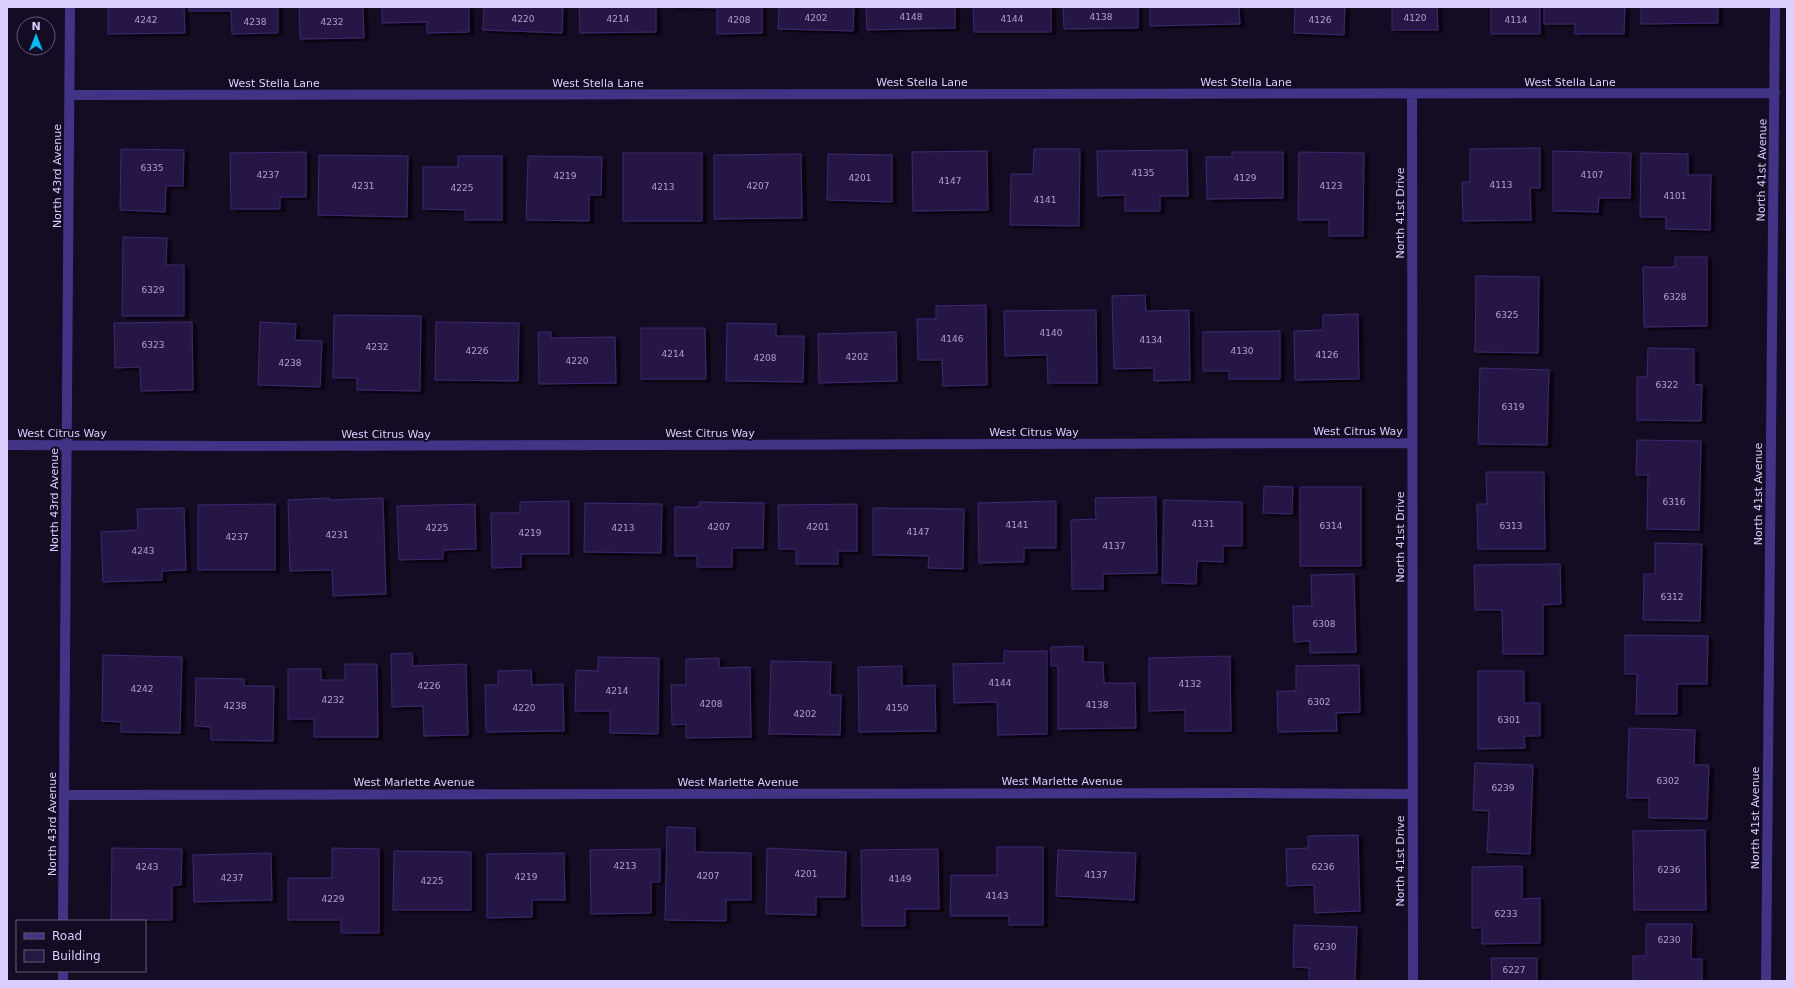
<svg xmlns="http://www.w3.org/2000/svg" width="1794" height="988" font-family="'DejaVu Sans',sans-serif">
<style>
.building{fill:#271745;stroke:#412773;filter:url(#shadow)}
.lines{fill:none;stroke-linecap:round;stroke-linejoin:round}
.minor{stroke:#433386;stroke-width:10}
.labels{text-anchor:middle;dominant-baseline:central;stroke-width:4;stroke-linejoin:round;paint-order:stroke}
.number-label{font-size:9px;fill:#aea0d0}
.street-label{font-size:11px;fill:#dbceff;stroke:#130c23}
</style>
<defs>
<filter id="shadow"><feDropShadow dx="4.5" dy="2.5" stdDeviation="0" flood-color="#0009"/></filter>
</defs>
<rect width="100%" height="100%" fill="#130c23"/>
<!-- building -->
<path class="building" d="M 108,7 L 184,7 L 185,33 L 108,34 Z
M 189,7 L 278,7 L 278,33 L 232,34 L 231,11 L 189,11 Z
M 299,7 L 363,7 L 364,38 L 300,39 Z
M 382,7 L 469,7 L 469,32 L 427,33 L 427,22 L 382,23 Z
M 484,7 L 563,7 L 562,33 L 483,30 Z
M 579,7 L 656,7 L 656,32 L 580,33 Z
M 671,7 L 762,7 L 762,33 L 717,34 L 717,8 Z
M 779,7 L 854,7 L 853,31 L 778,29 Z
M 866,7 L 955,7 L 955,28 L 867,30 Z
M 973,7 L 1051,7 L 1051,32 L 974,32 Z
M 1063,7 L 1138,7 L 1138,28 L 1064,29 Z
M 1150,7 L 1239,7 L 1240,24 L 1150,26 Z
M 1295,7 L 1345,7 L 1344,35 L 1294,33 Z
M 1392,7 L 1437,7 L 1438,30 L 1392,30 Z
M 1491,7 L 1540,7 L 1540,34 L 1491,34 Z
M 1544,7 L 1625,7 L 1624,34 L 1575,34 L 1575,24 L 1544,24 Z
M 1641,7 L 1718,7 L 1718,23 L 1641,24 Z
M 1540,148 L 1540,188 L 1530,188 L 1531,220 L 1463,221 L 1462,182 L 1470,182 L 1470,149 Z
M 121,149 L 184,150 L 183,186 L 166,186 L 165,212 L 120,210 Z
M 1034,149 L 1080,149 L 1079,226 L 1010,225 L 1011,174 L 1033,174 Z
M 1187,150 L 1188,196 L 1160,196 L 1160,211 L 1125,211 L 1125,195 L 1098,196 L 1097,151 Z
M 987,151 L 988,210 L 913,211 L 912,152 Z
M 1553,151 L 1631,153 L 1630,198 L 1599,198 L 1598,212 L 1553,211 Z
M 306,152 L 306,197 L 280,197 L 280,209 L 231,209 L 230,153 Z
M 1232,152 L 1283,152 L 1283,198 L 1207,199 L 1206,157 L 1232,157 Z
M 1299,152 L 1364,153 L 1363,236 L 1329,236 L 1329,220 L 1298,220 Z
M 623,153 L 702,153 L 702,221 L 623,221 Z
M 1641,153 L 1688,154 L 1688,175 L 1711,175 L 1710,230 L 1666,229 L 1666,217 L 1640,217 Z
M 801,154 L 802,218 L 714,219 L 714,155 Z
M 828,154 L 892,155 L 892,202 L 827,200 Z
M 319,155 L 408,156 L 407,217 L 318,215 Z
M 458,156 L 502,156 L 502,220 L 465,220 L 465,210 L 423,209 L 423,167 L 458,167 Z
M 528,156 L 602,157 L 601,195 L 589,195 L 589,221 L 526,220 Z
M 123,237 L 167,238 L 166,265 L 184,265 L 184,316 L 122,316 Z
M 1675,257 L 1707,257 L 1707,326 L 1644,327 L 1643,267 L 1675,267 Z
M 1476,276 L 1539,277 L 1538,353 L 1475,352 Z
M 1145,295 L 1146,311 L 1189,310 L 1190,380 L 1154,381 L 1154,368 L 1114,369 L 1112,296 Z
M 986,305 L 987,385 L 943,386 L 942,360 L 918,360 L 917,319 L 936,319 L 936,306 Z
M 1096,310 L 1097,383 L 1048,383 L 1047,355 L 1005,356 L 1004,311 Z
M 1358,314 L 1359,379 L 1295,380 L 1294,331 L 1323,330 L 1323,315 Z
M 334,315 L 421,316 L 420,391 L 357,390 L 357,378 L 333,378 Z
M 192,322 L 193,390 L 141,391 L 140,367 L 115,368 L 114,323 Z
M 260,322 L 296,324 L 295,340 L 322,341 L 320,387 L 258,385 Z
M 436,322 L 519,323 L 518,381 L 435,380 Z
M 727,323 L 776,324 L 776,336 L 804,336 L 803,382 L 726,381 Z
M 641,328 L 705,328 L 706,379 L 641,379 Z
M 1280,331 L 1280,379 L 1229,379 L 1229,371 L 1203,371 L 1203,332 Z
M 538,332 L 551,332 L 551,338 L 615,337 L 616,383 L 539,384 Z
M 896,332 L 897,381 L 819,383 L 818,334 Z
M 1648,348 L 1694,349 L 1694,384 L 1702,385 L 1701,421 L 1637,420 L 1637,377 L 1647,377 Z
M 1480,368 L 1549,370 L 1547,445 L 1478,444 Z
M 1637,440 L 1701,441 L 1699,530 L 1647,529 L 1648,475 L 1636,475 Z
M 1486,472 L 1544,472 L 1545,549 L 1478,549 L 1477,504 L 1487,504 Z
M 1264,486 L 1293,487 L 1292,514 L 1263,513 Z
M 1300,487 L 1361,487 L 1361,566 L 1300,566 Z
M 1156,497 L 1157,573 L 1103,574 L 1103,589 L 1072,589 L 1071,520 L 1096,519 L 1095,498 Z
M 329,498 L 329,500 L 383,498 L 386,594 L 333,596 L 332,570 L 290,571 L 288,500 Z
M 1164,500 L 1242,502 L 1242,546 L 1223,546 L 1223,562 L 1197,561 L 1196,584 L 1162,583 Z
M 569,501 L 569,554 L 521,554 L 521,567 L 492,568 L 491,513 L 520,513 L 520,502 Z
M 1056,501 L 1056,548 L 1024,548 L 1024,562 L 979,563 L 978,503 Z
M 699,502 L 764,503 L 763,548 L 732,548 L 732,567 L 697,567 L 697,556 L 675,556 L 675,507 L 699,507 Z
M 585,503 L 662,504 L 661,553 L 584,552 Z
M 275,504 L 275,570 L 198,570 L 198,505 Z
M 475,504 L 476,549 L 443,550 L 443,559 L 399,560 L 397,506 Z
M 857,504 L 857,551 L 838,551 L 838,564 L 796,564 L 796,549 L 779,549 L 778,505 Z
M 184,508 L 186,570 L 162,571 L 162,580 L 103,582 L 101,532 L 138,530 L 137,509 Z
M 873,508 L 964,509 L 963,569 L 928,568 L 929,556 L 873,555 Z
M 1655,543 L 1702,544 L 1700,621 L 1643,620 L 1644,574 L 1655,574 Z
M 1560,564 L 1561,604 L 1543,605 L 1543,654 L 1503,654 L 1502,610 L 1475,610 L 1474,565 Z
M 1354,574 L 1356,652 L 1310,653 L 1310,641 L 1294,642 L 1293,606 L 1312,606 L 1311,575 Z
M 1625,635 L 1708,636 L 1707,684 L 1677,684 L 1677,714 L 1636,714 L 1637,674 L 1625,674 Z
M 1083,646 L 1083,662 L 1103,662 L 1104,683 L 1135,683 L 1136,728 L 1058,729 L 1058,666 L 1051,666 L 1051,647 Z
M 1004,651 L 1047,651 L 1047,734 L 998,735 L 997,702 L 954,703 L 953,664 L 1004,663 Z
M 412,653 L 413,666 L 466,664 L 468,735 L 424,736 L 423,706 L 392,707 L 391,654 Z
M 103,655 L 182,657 L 180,733 L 121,732 L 121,722 L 102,721 Z
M 1230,656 L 1231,731 L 1185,731 L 1185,710 L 1149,711 L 1149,658 Z
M 598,657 L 659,658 L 658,734 L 610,733 L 610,711 L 575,711 L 576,670 L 598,671 Z
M 719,658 L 719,668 L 750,667 L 751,737 L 686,738 L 686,724 L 672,725 L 671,685 L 686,685 L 686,659 Z
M 771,661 L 831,662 L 830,695 L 841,695 L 840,735 L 769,734 Z
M 345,664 L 377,664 L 378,737 L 314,737 L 314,719 L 288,719 L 288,669 L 321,669 L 321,680 L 345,680 Z
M 1359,665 L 1360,712 L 1336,713 L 1337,731 L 1278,732 L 1277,691 L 1296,691 L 1296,666 Z
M 902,666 L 902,686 L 935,685 L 936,731 L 859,732 L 858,667 Z
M 531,670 L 532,685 L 563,684 L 564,731 L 486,732 L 485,685 L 498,685 L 498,671 Z
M 1478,671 L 1524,671 L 1524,703 L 1540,703 L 1540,736 L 1524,736 L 1525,748 L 1478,749 Z
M 196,678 L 244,679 L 244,686 L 274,686 L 273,741 L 211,740 L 211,727 L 195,726 Z
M 1629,728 L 1695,730 L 1694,765 L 1709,765 L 1707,819 L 1649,818 L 1649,798 L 1627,798 Z
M 1475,763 L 1533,765 L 1530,854 L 1487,852 L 1489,811 L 1473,810 Z
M 667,827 L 695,828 L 695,852 L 751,853 L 751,900 L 726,900 L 726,921 L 665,920 Z
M 1705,830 L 1706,910 L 1634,910 L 1633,831 Z
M 1358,835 L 1360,911 L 1315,913 L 1314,885 L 1287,886 L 1286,849 L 1308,848 L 1308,836 Z
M 997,847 L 1043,847 L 1043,925 L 1009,925 L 1009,916 L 950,916 L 951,875 L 997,875 Z
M 112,848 L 182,849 L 181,885 L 172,885 L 172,920 L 111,920 Z
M 332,848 L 379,849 L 379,933 L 341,933 L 341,920 L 288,920 L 288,878 L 332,878 Z
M 767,848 L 846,852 L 845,897 L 816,897 L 816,915 L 766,914 Z
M 660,849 L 660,882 L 651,882 L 651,913 L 591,914 L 590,850 Z
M 938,849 L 939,909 L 905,909 L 905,926 L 862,926 L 861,850 Z
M 1058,850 L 1136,853 L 1134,900 L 1056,896 Z
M 394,851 L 471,852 L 471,910 L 393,910 Z
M 271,853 L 272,900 L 194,902 L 193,855 Z
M 564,853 L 565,900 L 532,900 L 532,917 L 487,918 L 487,854 Z
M 1522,866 L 1522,899 L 1540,898 L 1540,943 L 1482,944 L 1482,928 L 1472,928 L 1472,867 Z
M 1646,924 L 1692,924 L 1691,959 L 1702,959 L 1702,981 L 1633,981 L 1633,956 L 1646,956 Z
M 1294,925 L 1357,927 L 1355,981 L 1309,981 L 1309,968 L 1293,967 Z
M 1491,958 L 1537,958 L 1537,981 L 1492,981 Z"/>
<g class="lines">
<!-- minor -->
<path class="minor" d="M 1412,94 L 1413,981
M 70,95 L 1775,93
M 7,445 L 229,446 L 1412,443
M 64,795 L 1248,793 L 1412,794
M 63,921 L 70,7
M 63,971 L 63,981
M 1766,981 L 1775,7"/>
</g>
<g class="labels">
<!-- number labels -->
<g class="number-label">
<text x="911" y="17">4148</text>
<text x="1101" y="17">4138</text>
<text x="816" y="18">4202</text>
<text x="1415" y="18">4120</text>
<text x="523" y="19">4220</text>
<text x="618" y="19">4214</text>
<text x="1012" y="19">4144</text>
<text x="146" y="20">4242</text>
<text x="739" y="20">4208</text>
<text x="1320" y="20">4126</text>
<text x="1516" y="20">4114</text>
<text x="255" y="22">4238</text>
<text x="332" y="22">4232</text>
<text x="152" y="168">6335</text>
<text x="1143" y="173">4135</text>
<text x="268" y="175">4237</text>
<text x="1592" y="175">4107</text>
<text x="565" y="176">4219</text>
<text x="860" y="178">4201</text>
<text x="1245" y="178">4129</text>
<text x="950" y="181">4147</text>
<text x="1501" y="185">4113</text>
<text x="363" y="186">4231</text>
<text x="758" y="186">4207</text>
<text x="1331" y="186">4123</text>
<text x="663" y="187">4213</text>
<text x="462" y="188">4225</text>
<text x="1675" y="196">4101</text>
<text x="1045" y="200">4141</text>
<text x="153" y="290">6329</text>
<text x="1675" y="297">6328</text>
<text x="1507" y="315">6325</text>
<text x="1051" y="333">4140</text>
<text x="952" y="339">4146</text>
<text x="1151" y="340">4134</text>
<text x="153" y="345">6323</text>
<text x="377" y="347">4232</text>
<text x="477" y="351">4226</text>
<text x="1242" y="351">4130</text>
<text x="673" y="354">4214</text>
<text x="1327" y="355">4126</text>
<text x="857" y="357">4202</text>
<text x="765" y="358">4208</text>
<text x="577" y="361">4220</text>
<text x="290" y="363">4238</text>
<text x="1667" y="385">6322</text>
<text x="1513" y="407">6319</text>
<text x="1674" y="502">6316</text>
<text x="1203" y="524">4131</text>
<text x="1017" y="525">4141</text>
<text x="1331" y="526">6314</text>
<text x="1511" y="526">6313</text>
<text x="719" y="527">4207</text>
<text x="818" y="527">4201</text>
<text x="437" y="528">4225</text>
<text x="623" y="528">4213</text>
<text x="918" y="532">4147</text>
<text x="530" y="533">4219</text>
<text x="337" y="535">4231</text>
<text x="237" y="537">4237</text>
<text x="1114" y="546">4137</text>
<text x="143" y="551">4243</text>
<text x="1672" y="597">6312</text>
<text x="1324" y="624">6308</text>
<text x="1000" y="683">4144</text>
<text x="1190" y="684">4132</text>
<text x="429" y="686">4226</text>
<text x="142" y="689">4242</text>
<text x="617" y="691">4214</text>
<text x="333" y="700">4232</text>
<text x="1319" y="702">6302</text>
<text x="711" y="704">4208</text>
<text x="1097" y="705">4138</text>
<text x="235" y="706">4238</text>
<text x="524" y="708">4220</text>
<text x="897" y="708">4150</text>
<text x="805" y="714">4202</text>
<text x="1509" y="720">6301</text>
<text x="1668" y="781">6302</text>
<text x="1503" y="788">6239</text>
<text x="625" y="866">4213</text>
<text x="147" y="867">4243</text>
<text x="1323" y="867">6236</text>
<text x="1669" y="870">6236</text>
<text x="806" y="874">4201</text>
<text x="1096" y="875">4137</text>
<text x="708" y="876">4207</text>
<text x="526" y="877">4219</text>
<text x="232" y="878">4237</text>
<text x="900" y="879">4149</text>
<text x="432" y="881">4225</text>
<text x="997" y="896">4143</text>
<text x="333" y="899">4229</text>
<text x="1506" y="914">6233</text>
<text x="1669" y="940">6230</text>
<text x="1325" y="947">6230</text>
<text x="1514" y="970">6227</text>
</g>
<!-- street labels -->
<g class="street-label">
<text x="922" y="82">West Stella Lane</text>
<text x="1246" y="82">West Stella Lane</text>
<text x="1570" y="82">West Stella Lane</text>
<text x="274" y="83">West Stella Lane</text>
<text x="598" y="83">West Stella Lane</text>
<text transform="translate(1762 170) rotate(-89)">North 41st Avenue</text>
<text transform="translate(57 176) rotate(-90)">North 43rd Avenue</text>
<text transform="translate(1400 213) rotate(-90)">North 41st Drive</text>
<text x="1358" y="431">West Citrus Way</text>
<text x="1034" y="432">West Citrus Way</text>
<text x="62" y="433">West Citrus Way</text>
<text x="710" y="433">West Citrus Way</text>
<text x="386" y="434">West Citrus Way</text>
<text transform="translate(1758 494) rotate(-90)">North 41st Avenue</text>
<text transform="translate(54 500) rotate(-90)">North 43rd Avenue</text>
<text transform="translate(1400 537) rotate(-90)">North 41st Drive</text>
<text x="1062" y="781">West Marlette Avenue</text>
<text x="414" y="782">West Marlette Avenue</text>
<text x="738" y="782">West Marlette Avenue</text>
<text transform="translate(1755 818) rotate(-90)">North 41st Avenue</text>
<text transform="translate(52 824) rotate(-90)">North 43rd Avenue</text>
<text transform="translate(1400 861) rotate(-90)">North 41st Drive</text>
</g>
</g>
<!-- border -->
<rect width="1794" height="988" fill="none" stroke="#dbceff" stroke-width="16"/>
<!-- legend -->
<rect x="16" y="920" width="130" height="52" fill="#130c23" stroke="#635a7b"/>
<rect x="24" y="933" width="20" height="6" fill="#433386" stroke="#635a7b"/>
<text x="52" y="940" font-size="12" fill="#dbceff">Road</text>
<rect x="24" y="950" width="20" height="12" fill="#271745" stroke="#635a7b"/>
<text x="52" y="960" font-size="12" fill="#dbceff">Building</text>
<!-- north arrow -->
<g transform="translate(36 36)"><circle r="19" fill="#130c23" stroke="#635a7b"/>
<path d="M0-3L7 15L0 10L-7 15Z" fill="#00bbf9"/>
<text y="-6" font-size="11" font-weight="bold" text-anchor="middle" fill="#dbceff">N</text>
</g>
</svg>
